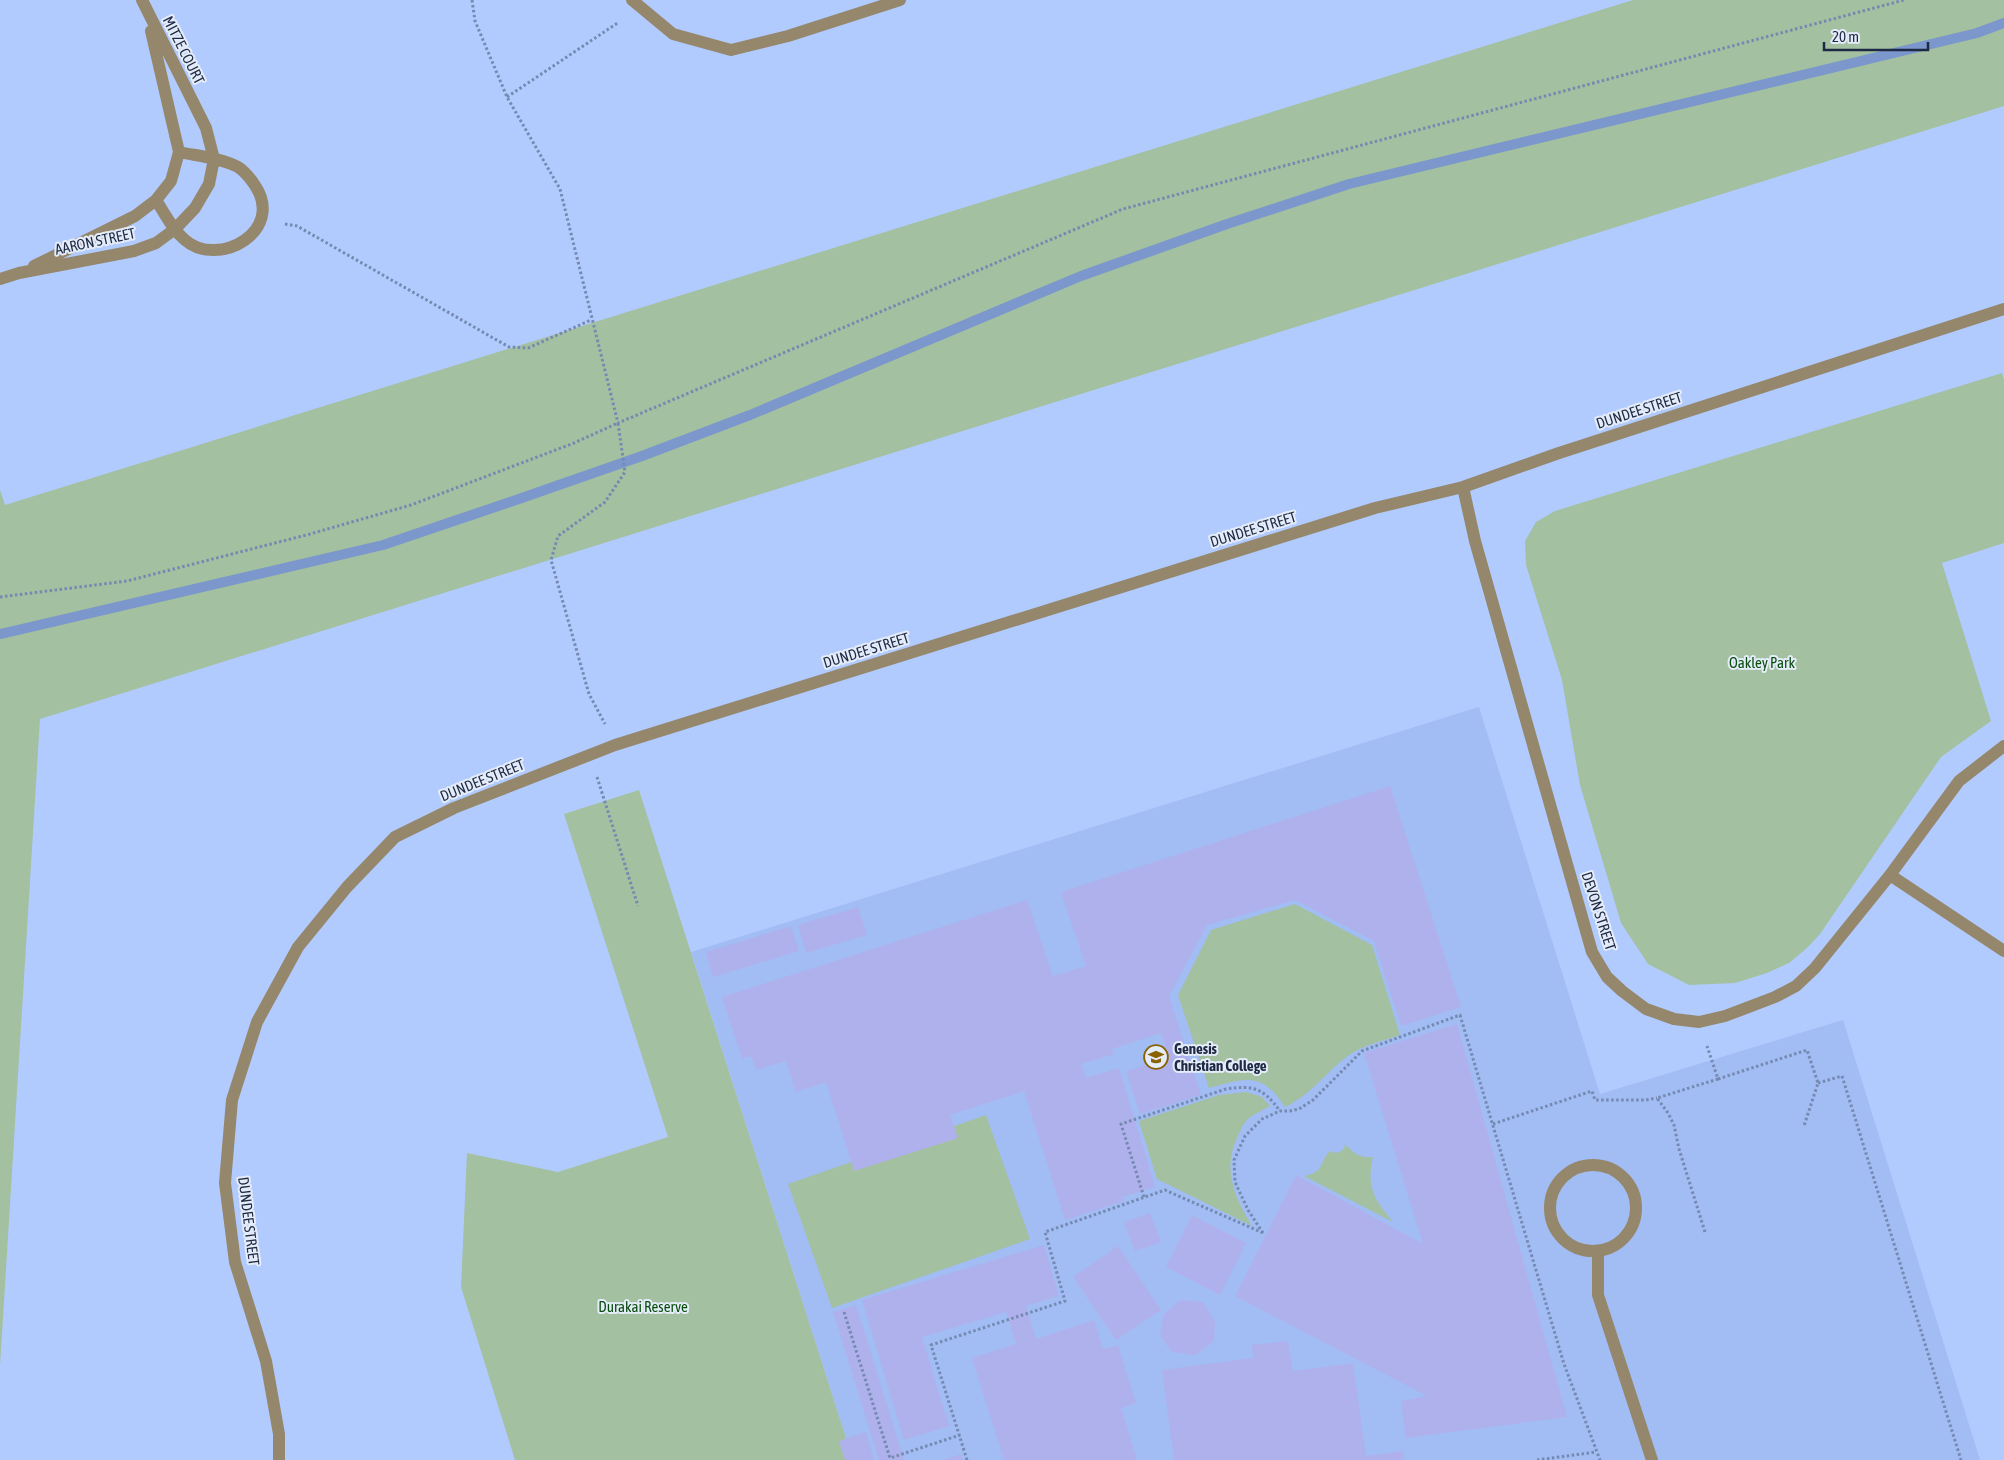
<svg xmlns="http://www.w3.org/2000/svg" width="2004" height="1460" font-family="'Asap Condensed',sans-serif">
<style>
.built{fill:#a1bdf4}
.green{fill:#a3c0a1}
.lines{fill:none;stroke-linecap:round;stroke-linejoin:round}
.stream{stroke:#7b97cc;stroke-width:10}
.building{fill:#afb1ec}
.path{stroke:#7589b1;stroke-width:3;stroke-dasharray:2.5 2.5;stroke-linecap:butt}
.lane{stroke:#95876b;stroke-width:12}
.street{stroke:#95876b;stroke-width:12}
.labels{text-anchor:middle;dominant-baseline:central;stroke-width:4;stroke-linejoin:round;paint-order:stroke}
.street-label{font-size:15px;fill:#1e2a43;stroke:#e5ecf9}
.park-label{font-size:15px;fill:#084d0c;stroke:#e5ecf9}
.poi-label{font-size:15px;font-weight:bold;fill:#1e2a43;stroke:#e5ecf9;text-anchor:start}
</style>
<rect width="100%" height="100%" fill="#b1cbfe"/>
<!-- built -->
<path class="built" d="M 1479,707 L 1600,1094 L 1843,1020 L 1980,1460 L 853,1460 L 691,952 Z"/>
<!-- green -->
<path class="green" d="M 1633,0 L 2004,0 L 2004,106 L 40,719 L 0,1366 L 0,490 L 5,505 Z
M 2002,373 L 2004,380 L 2004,543 L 1942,563 L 1991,721 L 1941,757 L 1820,934 L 1807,948 L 1789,963 L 1767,973 L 1735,983 L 1689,985 L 1648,964 L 1621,923 L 1580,785 L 1562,680 L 1526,565 L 1525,541 L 1536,522 L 1555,511 Z
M 639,790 L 853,1460 L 515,1460 L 461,1287 L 467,1153 L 558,1172 L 668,1137 L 564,814 Z
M 1295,904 L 1372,945 L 1400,1035 C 1383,1041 1364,1045 1349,1055 C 1326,1072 1311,1095 1285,1107 C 1262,1071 1245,1078 1209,1088 L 1178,995 L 1211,930 Z
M 1246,1092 L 1262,1097 L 1270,1106 C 1263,1110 1256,1113 1249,1118 C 1244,1122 1240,1131 1237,1138 C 1222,1170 1235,1198 1252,1226 L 1157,1179 L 1139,1121 L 1219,1095 Z
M 986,1115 L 1030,1239 L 832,1308 L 788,1184 Z
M 1345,1144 C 1353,1153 1360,1158 1373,1157 C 1366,1187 1374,1200 1393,1222 L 1304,1176 C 1325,1172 1319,1162 1330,1151 C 1336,1154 1339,1153 1344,1149 Z"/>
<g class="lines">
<!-- stream -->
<path class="stream" d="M 1,634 L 383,545 L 516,500 L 642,456 L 750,415 L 1081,276 L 1227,224 L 1349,184 L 1977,33 L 2004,23"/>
</g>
<!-- building -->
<path class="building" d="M 1390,786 L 1461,1007 L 1401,1026 L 1374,941 L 1295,900 L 1207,925 L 1169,996 L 1201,1095 L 1140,1114 L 1126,1071 L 1169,1058 L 1161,1033 L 1112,1049 L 1114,1054 L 1081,1064 L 1086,1078 L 1119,1068 L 1155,1187 L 1122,1197 L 1124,1201 L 1065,1220 L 1024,1091 L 950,1115 L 958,1138 L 854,1171 L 826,1082 L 796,1092 L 786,1061 L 756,1070 L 751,1056 L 742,1059 L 722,997 L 1027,900 L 1053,976 L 1086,966 L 1061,892 Z
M 858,907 L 867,935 L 806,953 L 798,925 Z
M 791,926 L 799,951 L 713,977 L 706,952 Z
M 1457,1024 L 1567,1417 L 1406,1438 L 1401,1401 L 1427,1396 L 1235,1296 L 1296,1175 L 1423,1244 L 1364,1053 Z
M 1150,1213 L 1161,1242 L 1135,1251 L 1124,1222 Z
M 1192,1215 L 1246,1243 L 1220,1295 L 1166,1267 Z
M 1044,1245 L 1059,1296 L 1026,1306 L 1036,1339 L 1094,1320 L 1103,1349 L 1118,1345 L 1136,1403 L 1121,1408 L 1137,1460 L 1004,1460 L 972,1358 L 1016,1344 L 1006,1312 L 922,1337 L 949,1426 L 904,1440 L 862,1300 Z
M 1118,1246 L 1161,1310 L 1116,1340 L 1073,1277 Z
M 1180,1300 L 1203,1302 L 1215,1322 L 1214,1341 L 1195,1355 L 1172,1352 L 1160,1336 L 1164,1314 Z
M 856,1305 L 904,1460 L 879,1460 L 833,1312 Z
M 1288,1341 L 1293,1371 L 1353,1363 L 1366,1456 L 1403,1451 L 1404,1460 L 1174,1460 L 1162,1370 L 1253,1358 L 1252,1345 Z
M 866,1432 L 874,1460 L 845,1460 L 839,1441 Z
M 961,1454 L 963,1460 L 943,1460 Z"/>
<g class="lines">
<!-- path -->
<path class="path" d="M 472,0 L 475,21 L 507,97 L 560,189 L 618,423 L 1123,209 L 1904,0
M 507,97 L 619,22
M 285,224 L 297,226 L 509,347 L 528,348 L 591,320
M 0,597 L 127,581 L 310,534 L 411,505 L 574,443 L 618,423 L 625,472 L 605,502 L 558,536 L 551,560 L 589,694 L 605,724
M 597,777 L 638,906
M 1718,1079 L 1807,1050 L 1818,1083 L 1804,1126
M 1818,1083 L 1842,1076 L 1961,1460
M 1493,1124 L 1592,1091 L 1595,1100 L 1646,1100 L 1657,1098
M 1144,1197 L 1121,1124 L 1226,1089 C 1254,1085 1263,1088 1280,1111
M 1705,1232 L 1679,1149 L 1674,1125 L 1668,1113 L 1657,1098 L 1718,1079 L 1707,1046
M 1263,1233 L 1248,1210 L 1235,1182 L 1234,1160 L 1245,1136 L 1262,1119 L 1280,1111 L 1290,1111 L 1299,1109 L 1313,1100 L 1362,1051 L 1460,1015 L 1564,1364 L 1600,1460
M 844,1312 L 890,1458 L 960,1435
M 967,1460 L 931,1345 L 1065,1301 L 1045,1232 L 1165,1190 L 1263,1233
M 1537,1460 L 1596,1452"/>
<!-- lane -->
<path class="lane" d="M1550 1208a43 43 0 1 1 86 0a43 43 0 1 1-86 0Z
M 1598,1251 L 1598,1295 L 1652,1460"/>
<!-- street -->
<path class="street" d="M 632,0 L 673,34 L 731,50 L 788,36 L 900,0
M 156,200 C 165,214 172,229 185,240 C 218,269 287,231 254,184 C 250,178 244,171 238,167 C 221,158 198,156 179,152
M 34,266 L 135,216 L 156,200 L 171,181 L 179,152 L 151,31
M 0,279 L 19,273 L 134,251 L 156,243 L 175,229 L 195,208 L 209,184 L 214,159 L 206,128 L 142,0
M 1463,487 L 1475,541 L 1592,952 L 1607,977 L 1622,991 L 1646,1009 L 1674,1019 L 1699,1022 L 1725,1016 L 1775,997 L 1796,986 L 1815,968 L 1890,875 L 1959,781 L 2004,746
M 1890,875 L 2004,951
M 279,1460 L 279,1434 L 266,1361 L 235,1262 L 225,1183 L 232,1100 L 257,1022 L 298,947 L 347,887 L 395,837 L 454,808 L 615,745 L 1375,508 L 1463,487 L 1559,453 L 2004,309"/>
</g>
<!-- icons -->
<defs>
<g id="school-ring" transform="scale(1.25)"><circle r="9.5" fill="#e5ecf9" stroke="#886300" stroke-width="1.5"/><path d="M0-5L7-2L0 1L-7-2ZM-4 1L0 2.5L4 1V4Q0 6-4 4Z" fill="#886300"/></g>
</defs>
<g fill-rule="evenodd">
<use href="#school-ring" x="1156" y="1057"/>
</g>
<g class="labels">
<!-- street labels -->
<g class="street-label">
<text transform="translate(184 50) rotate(63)">MITZE COURT</text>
<text transform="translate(95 241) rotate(-12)">AARON STREET</text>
<text transform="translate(1639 410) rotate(-18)">DUNDEE STREET</text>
<text transform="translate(1253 529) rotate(-17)">DUNDEE STREET</text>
<text transform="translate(866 650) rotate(-17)">DUNDEE STREET</text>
<text transform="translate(482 780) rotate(-22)">DUNDEE STREET</text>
<text transform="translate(1599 911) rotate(72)">DEVON STREET</text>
<text transform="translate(249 1221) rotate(83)">DUNDEE STREET</text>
</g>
<!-- park labels -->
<g class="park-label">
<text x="1762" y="662">Oakley Park</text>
<text x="643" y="1306">Durakai Reserve</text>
</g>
<!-- poi labels -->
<g class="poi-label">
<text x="1174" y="1048">Genesis<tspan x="1174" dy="17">Christian College</tspan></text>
</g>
</g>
<!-- scale -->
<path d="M1824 42v8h104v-8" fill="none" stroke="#1e2a43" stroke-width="2.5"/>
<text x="1832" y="42" font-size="15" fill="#1e2a43" stroke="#e5ecf9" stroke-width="4" paint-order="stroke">20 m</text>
</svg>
